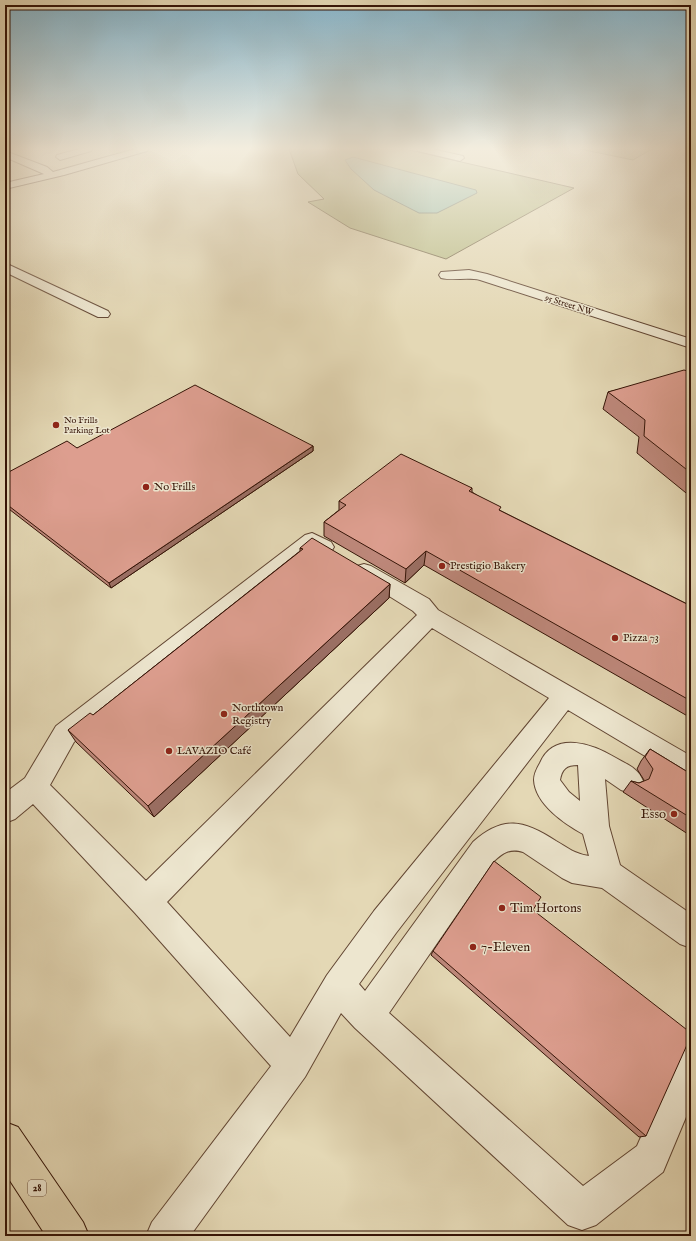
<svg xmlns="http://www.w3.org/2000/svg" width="696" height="1241" font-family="'IM FELL English',serif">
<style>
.green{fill:#bbbc88;stroke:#786848}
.water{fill:#97bba8;stroke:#707868}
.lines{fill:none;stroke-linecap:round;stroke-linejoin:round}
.minor-casing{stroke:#614532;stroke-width:2}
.major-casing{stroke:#351407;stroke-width:2}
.minor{fill:#ede6cf;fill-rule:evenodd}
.major{fill:#e4d8b5;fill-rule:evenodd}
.wall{fill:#be887b;stroke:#351407}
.shaded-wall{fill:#9b6f64;stroke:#351407}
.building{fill:#dd9e8f;stroke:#351407}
.poi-dot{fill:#8f2418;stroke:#ede6cf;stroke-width:1.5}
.labels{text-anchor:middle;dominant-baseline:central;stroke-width:3;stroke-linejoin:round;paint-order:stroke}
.far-street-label{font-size:9px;fill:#351407;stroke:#ede6cf}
.far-poi-label{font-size:9px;fill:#351407;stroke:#ede6cf;text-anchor:start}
.shield{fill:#ede6cf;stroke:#6c5343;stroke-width:1}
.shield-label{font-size:10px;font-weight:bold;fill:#351407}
.poi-label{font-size:11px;fill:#351407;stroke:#ede6cf;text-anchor:start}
.near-poi-label{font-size:13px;fill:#351407;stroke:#ede6cf;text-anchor:start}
</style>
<rect width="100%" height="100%" fill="#e4d8b5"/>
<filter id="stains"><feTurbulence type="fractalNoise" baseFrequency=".005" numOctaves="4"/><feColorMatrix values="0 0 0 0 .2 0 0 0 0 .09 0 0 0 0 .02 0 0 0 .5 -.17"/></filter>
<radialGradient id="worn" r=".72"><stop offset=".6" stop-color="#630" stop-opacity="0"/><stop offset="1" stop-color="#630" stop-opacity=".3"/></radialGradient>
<!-- green -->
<path class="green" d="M 289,149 L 405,149 L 574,188 L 446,259 L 350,228 L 308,202 L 324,199 L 298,174 Z
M 580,149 L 652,149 L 633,160 Z"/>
<!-- water -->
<path class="water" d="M 353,157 L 476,190 L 477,193 L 437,213 L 419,213 L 374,190 L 351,169 L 345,160 Z"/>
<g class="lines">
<!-- minor casing -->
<g class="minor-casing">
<path id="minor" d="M 79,149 L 92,149 L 91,151 L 60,160 L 56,157 L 57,155 Z
M 135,149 L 148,149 L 147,151 L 64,175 L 5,189 L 5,183 L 44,174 L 5,157 L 5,151 L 47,167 L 53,172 Z
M 417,149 L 432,149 L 463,156 L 464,158 L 460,161 L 418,151 Z
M 5,263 L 108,311 L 110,314 L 108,317 L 98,317 L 5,272 Z
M 469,270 L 487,274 L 691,339 L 691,348 L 480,280 C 467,277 453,281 441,278 L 439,275 L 441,272 Z
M 312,533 L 331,542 L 334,547 L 331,552 L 324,554 L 313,550 L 74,742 L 50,785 L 146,881 L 417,615 L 413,611 L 357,576 L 354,571 L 357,566 L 364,564 L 371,566 L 429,599 L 438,610 L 691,756 L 691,782 L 682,778 L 568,710 L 396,933 L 359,984 L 365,991 L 473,842 C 503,815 524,820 556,841 C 568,848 575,854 589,856 L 583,834 C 565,824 535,804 534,780 C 534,774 537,768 540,763 C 554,730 593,744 616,758 C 628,765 638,768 643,781 L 639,790 L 630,793 L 621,790 L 605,779 L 609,826 L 620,865 L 691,914 L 691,948 L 680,944 L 602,888 L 572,883 L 562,878 L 523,852 C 509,848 503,853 493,862 L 389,1013 L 583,1186 L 637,1146 L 679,1051 L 691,1046 L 691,1105 L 663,1172 L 596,1225 L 582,1230 L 568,1225 L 355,1028 L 341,1013 L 305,1077 L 190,1236 L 146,1236 L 152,1222 L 271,1066 L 135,913 L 33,804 L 15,819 L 5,823 L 5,793 L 25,778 L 56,726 L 305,535 ZM 432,628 L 549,698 L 374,911 L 327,975 L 290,1037 L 167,902 ZM 578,765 L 580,801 L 569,792 L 560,780 C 562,769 566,765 578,765 Z"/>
</g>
<!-- major casing -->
<g class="major-casing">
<path id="major" d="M 5,1122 L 18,1127 L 83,1222 L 89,1236 L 46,1236 L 5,1173 Z"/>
</g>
<!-- minor -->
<use href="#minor" class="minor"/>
<!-- major -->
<use href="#major" class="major"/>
</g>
<!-- wall -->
<path class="wall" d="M 691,372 L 691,497 L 637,453 L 639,437 L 603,409 L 608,392 Z
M 313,446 L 313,451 L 111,588 L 5,506 L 5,474 L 77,448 Z
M 472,488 L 472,492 L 501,511 L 691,606 L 691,718 L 424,565 L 405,583 L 324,536 L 324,522 L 339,510 L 339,501 Z
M 300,548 L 390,584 L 389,598 L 154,817 L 76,742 L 68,730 L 93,715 L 300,551 Z
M 650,749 L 691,774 L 691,836 L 623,792 L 631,781 L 639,783 L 644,781 L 644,780 L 637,769 L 641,761 Z
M 533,910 L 646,1136 L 639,1137 L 431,955 L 433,951 Z"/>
<!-- shaded-wall -->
<path class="shaded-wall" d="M 313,446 L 313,451 L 111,588 L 109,583 Z
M 426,551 L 424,565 L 405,583 L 406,569 Z
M 390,584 L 389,598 L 154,817 L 148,806 Z"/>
<!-- building -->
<path class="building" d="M 684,370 L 691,372 L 691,473 L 644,436 L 645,420 L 608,392 Z
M 195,385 L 313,446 L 109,583 L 5,503 L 5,474 L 67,441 L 77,448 Z
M 401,454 L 472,488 L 469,491 L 501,507 L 499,510 L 691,606 L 691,701 L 426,551 L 406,569 L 324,522 L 346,505 L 339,501 Z
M 312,538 L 390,584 L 148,806 L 68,730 L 90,713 L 93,715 L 303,549 L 300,548 Z
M 650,749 L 691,774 L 691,818 L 631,781 L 639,783 L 649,779 L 653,769 L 645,757 Z
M 494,861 L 541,897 L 533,910 L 691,1033 L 691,1036 L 646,1136 L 433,951 Z"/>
<!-- sky -->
<linearGradient id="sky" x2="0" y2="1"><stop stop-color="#87b7ce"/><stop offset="0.46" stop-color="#f3edde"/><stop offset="1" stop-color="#f3edde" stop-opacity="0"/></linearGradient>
<rect width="696" height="323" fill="url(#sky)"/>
<!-- markers -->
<g class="poi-dot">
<circle cx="56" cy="425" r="4"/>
<circle cx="146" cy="487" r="4"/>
<circle cx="442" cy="566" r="4"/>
<circle cx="615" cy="638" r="4"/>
<circle cx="224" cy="714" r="4"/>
<circle cx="169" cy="751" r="4"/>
<circle cx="674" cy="814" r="4"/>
<circle cx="502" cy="908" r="4"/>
<circle cx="473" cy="947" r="4"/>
</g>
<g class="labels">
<!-- far-street labels -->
<g class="far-street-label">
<text transform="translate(569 305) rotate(18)">95 Street NW</text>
</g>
<!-- far-poi labels -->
<g class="far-poi-label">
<text x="64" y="420">No Frills<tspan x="64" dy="10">Parking Lot</tspan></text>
</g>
<!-- shield labels -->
<rect class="shield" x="28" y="1180" width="18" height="16" rx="3"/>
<g class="shield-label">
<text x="37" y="1188">28</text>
</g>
<!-- poi labels -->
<g class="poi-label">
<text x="154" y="487">No Frills</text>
<text x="450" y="566">Prestigio Bakery</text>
<text x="623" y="638">Pizza 73</text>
<text x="232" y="708">Northtown<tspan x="232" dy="13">Registry</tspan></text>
<text x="177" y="751">LAVAZIO Café</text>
</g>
<!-- near-poi labels -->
<g class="near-poi-label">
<text x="666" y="814" text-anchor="end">Esso</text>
<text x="510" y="908">Tim Hortons</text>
<text x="481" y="947">7-Eleven</text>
</g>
</g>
<!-- margin -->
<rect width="696" height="1241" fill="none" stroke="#e4d8b5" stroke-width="20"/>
<rect x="6" y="6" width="684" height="1229" fill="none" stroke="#351407" stroke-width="2"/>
<rect x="10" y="10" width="676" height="1221" fill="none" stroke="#351407"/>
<rect width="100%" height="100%" filter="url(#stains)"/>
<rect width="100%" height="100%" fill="url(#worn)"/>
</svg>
